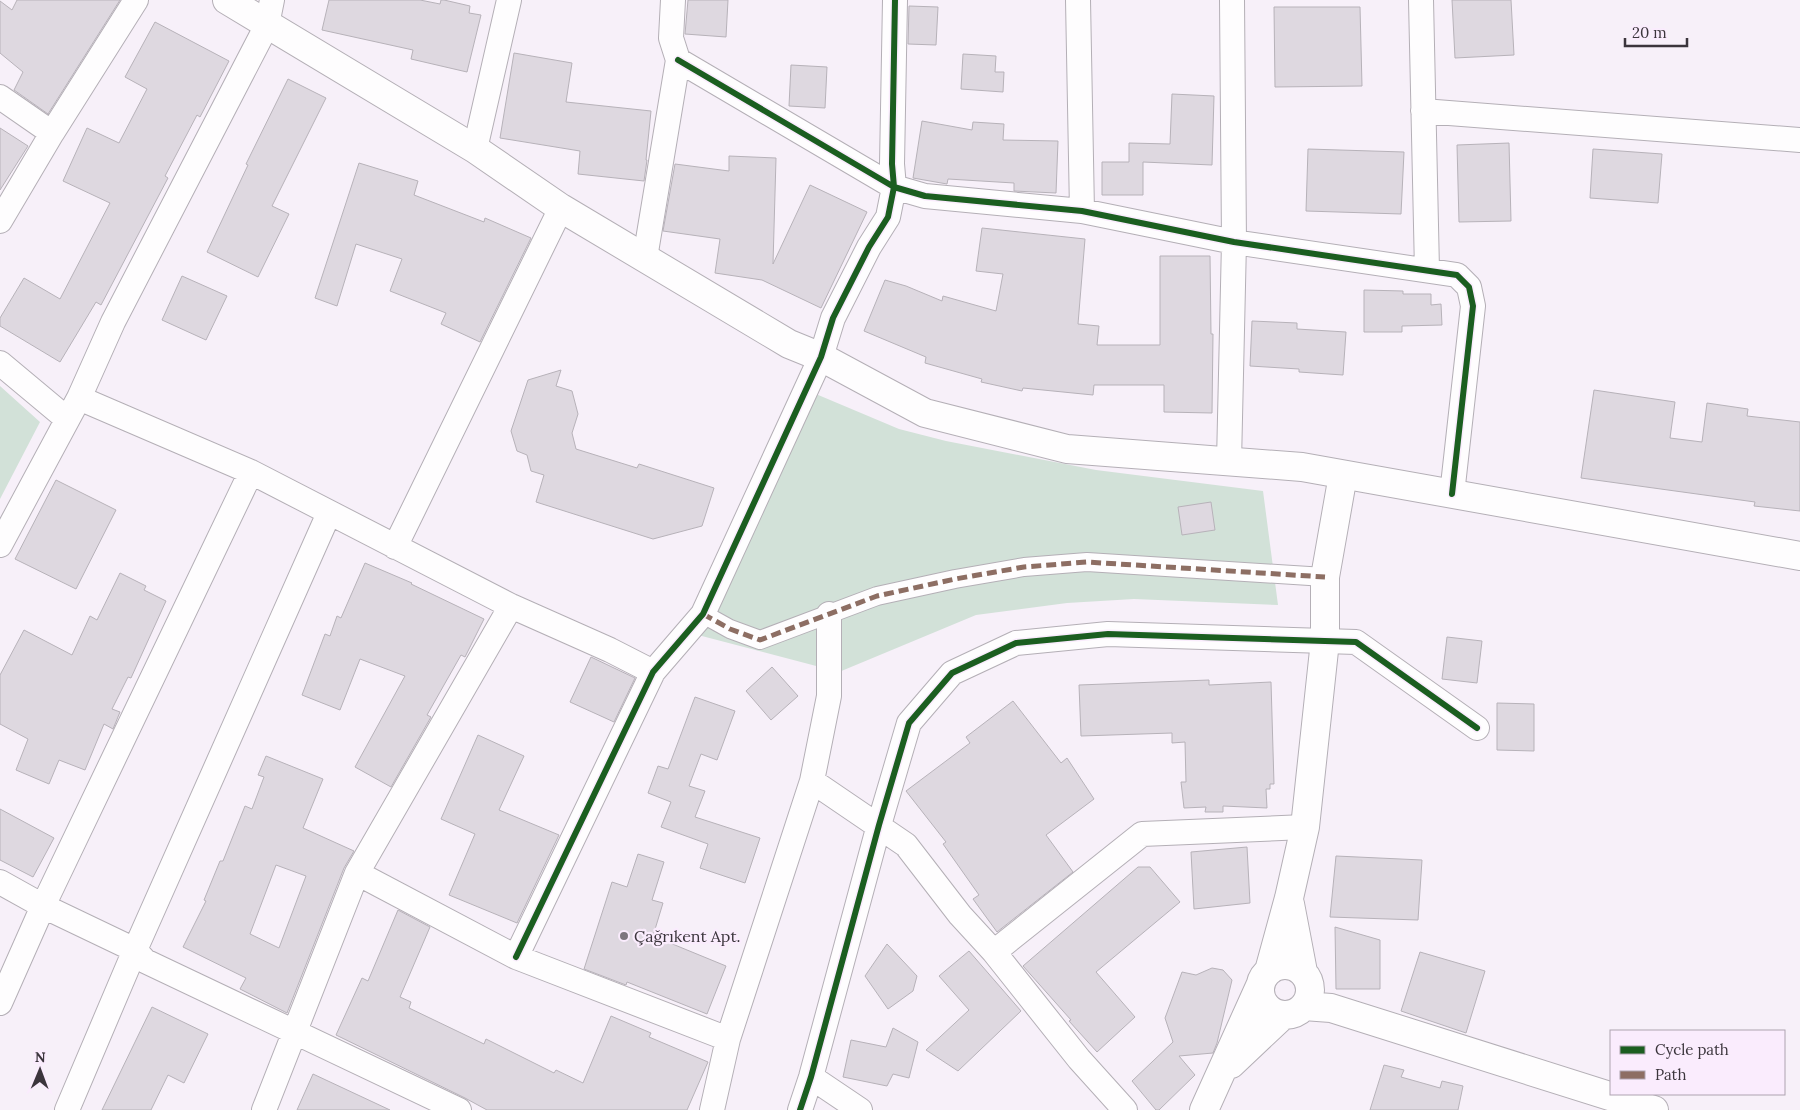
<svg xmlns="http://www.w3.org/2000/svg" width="1800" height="1110" font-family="Lora,serif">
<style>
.green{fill:#d2e1d8}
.building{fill:#ded8e0;stroke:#b7b2b9;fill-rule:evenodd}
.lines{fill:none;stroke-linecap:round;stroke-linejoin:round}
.pedestrian-casing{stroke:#b4afb6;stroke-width:20}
.minor-casing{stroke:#b4afb6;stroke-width:26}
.tertiary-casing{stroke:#b4afb6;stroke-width:30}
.secondary-casing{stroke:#b4afb6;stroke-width:30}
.pedestrian{stroke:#fefdfe;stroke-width:18}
.minor{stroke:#fefdfe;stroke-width:24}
.tertiary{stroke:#fefdfe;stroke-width:28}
.secondary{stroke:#fefdfe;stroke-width:28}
.quiet{stroke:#8d6e63;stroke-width:5;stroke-dasharray:10 5;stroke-linecap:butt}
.cycleway-casing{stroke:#faecfd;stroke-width:9}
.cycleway{stroke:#1b5e20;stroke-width:6}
.poi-dot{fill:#7d767e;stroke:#faecfd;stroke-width:2}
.labels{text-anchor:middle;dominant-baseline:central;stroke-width:4.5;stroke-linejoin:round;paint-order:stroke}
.poi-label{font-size:16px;fill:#3b353c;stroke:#faecfd;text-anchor:start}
</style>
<rect width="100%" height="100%" fill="#f7f0f9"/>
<!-- green -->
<path class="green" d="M 0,386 L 40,422 L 0,499 Z
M 804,389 L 899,429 L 946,441 L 1096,470 L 1263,491 L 1278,605 L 1134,599 L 1067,603 L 976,615 L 839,672 L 698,635 Z"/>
<!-- building -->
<path class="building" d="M 17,0 L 120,0 L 48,114 L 14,90 L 23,72 L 0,53 L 0,1 L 12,10 Z
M 329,0 L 420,0 L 440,4 L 441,0 L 444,0 L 470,6 L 469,13 L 481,15 L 467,72 L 411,59 L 413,50 L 322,30 Z
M 688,0 L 728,0 L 726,37 L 685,34 Z
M 1452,0 L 1511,0 L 1514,55 L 1455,58 Z
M 909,6 L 938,7 L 936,45 L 908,44 Z
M 1274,7 L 1360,7 L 1362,86 L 1275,87 Z
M 155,22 L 229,61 L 200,117 L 197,115 L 165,176 L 168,178 L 101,305 L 96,302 L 60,362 L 0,326 L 0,318 L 24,278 L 60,299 L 110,203 L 63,181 L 87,128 L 119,143 L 147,89 L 125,77 Z
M 514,53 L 572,63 L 566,102 L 651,111 L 646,160 L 647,160 L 644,181 L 578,174 L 580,151 L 500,138 Z
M 963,54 L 996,56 L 995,72 L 1004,72 L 1003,92 L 961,89 Z
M 791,65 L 827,67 L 825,108 L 789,106 Z
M 288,79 L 326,98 L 272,206 L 289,214 L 258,277 L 207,252 L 248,165 L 246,164 Z
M 1172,94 L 1214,96 L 1212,165 L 1143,162 L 1143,195 L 1102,195 L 1102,162 L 1129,162 L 1129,143 L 1170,144 Z
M 922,121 L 972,130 L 973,122 L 1004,124 L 1003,140 L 1058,141 L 1056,193 L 1014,191 L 1014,183 L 948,179 L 947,184 L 913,178 Z
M 0,128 L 28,146 L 0,190 Z
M 1509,143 L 1511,221 L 1459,222 L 1457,145 Z
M 1308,149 L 1404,152 L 1401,214 L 1306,211 Z
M 1593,149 L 1662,154 L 1658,203 L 1590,198 Z
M 729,156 L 776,158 L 773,264 L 810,185 L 867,212 L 821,308 L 762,280 L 715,273 L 720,239 L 663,231 L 675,164 L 729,171 Z
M 359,163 L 418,181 L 414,195 L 484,222 L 485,218 L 531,238 L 480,342 L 441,324 L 446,313 L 390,291 L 402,259 L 356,244 L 337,306 L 315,298 Z
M 982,228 L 1085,239 L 1078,324 L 1099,326 L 1097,345 L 1160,345 L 1160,256 L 1210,256 L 1211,334 L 1213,334 L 1212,413 L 1164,412 L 1164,385 L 1094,385 L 1093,395 L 1023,388 L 1022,391 L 981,382 L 982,379 L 925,363 L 926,357 L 864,331 L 885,280 L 906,286 L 942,301 L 943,296 L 996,311 L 1003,274 L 976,271 Z
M 182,276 L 227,296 L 206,340 L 162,320 Z
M 1364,290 L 1403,291 L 1403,294 L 1431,294 L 1431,305 L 1441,304 L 1442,325 L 1402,326 L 1402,332 L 1364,332 Z
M 1252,321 L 1297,323 L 1297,329 L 1346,332 L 1343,375 L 1299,372 L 1299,369 L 1250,366 Z
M 561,370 L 556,386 L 572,391 L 578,414 L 572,433 L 576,449 L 637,468 L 639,464 L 714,488 L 702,526 L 653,539 L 536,502 L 544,475 L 531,471 L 527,455 L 517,451 L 511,431 L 528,380 Z
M 1594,390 L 1675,402 L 1670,438 L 1702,442 L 1707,403 L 1748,409 L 1747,416 L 1800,422 L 1800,511 L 1754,506 L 1755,502 L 1581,478 Z
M 56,480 L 116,510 L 76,589 L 15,559 Z
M 1211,502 L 1215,530 L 1182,535 L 1178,507 Z
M 365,563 L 412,583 L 411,584 L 484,619 L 465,657 L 461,655 L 427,715 L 431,717 L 391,787 L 355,767 L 405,676 L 360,659 L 340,710 L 302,695 L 325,634 L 330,636 L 337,616 L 341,618 Z
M 120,573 L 146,586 L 144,590 L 166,601 L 131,678 L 128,677 L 112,709 L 120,712 L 113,729 L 104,724 L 85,770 L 59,760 L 49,784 L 16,770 L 28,739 L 0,724 L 0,675 L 24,630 L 72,655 L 90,616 L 97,620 Z
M 1447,637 L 1482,641 L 1477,683 L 1442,679 Z
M 591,657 L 635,678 L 614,722 L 570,702 Z
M 772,667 L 798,696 L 771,720 L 746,691 Z
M 1209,680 L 1209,685 L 1271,682 L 1274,784 L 1270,784 L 1270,789 L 1266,789 L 1267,808 L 1223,806 L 1223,812 L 1205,812 L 1206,807 L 1184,808 L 1181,782 L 1186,782 L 1185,742 L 1172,743 L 1172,733 L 1081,736 L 1079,685 Z
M 695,697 L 735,711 L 717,760 L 701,754 L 689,786 L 705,791 L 695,817 L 760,838 L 745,883 L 700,868 L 708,844 L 661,827 L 671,802 L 648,793 L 658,766 L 668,769 Z
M 1013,701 L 1061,763 L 1067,758 L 1094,799 L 1046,835 L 1073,872 L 997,932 L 973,899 L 979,895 L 943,844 L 946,842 L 906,791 L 970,743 L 966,737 Z
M 1497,703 L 1534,704 L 1534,751 L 1497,750 Z
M 478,735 L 524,756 L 499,810 L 559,835 L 517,923 L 449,895 L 475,834 L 441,819 Z
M 266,756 L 323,779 L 303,828 L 354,851 L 344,868 L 287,1013 L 240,989 L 246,978 L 183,947 L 206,901 L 204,900 L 220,861 L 223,861 L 245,806 L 252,809 L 264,777 L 258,775 ZM 276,865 L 306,876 L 279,948 L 250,934 Z
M 0,809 L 54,838 L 33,877 L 0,860 Z
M 1247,847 L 1250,903 L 1194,909 L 1191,852 Z
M 638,854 L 664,862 L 652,900 L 663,903 L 653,936 L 726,966 L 707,1014 L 627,982 L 626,985 L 584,969 L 612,882 L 627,887 Z
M 1336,856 L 1422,860 L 1418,920 L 1330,917 Z
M 1138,867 L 1150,867 L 1180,902 L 1096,972 L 1135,1017 L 1097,1052 L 1069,1021 L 1071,1020 L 1023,966 Z
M 398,910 L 430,927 L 400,997 L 411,1002 L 409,1008 L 484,1044 L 486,1039 L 554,1073 L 556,1070 L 583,1083 L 611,1016 L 651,1033 L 649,1037 L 708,1062 L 687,1110 L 487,1110 L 465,1098 L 336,1035 L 362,978 L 368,981 Z
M 1335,927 L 1380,940 L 1380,989 L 1336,989 Z
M 887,944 L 917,976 L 913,991 L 888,1009 L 865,976 Z
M 969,951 L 1021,1011 L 958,1071 L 926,1050 L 969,1010 L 939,976 Z
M 1420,952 L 1485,971 L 1466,1033 L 1401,1011 Z
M 1212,968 L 1223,970 L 1232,980 L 1217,1043 L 1213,1053 L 1179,1056 L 1195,1075 L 1159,1110 L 1156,1110 L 1132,1081 L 1173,1042 L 1165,1018 L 1182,972 L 1196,975 Z
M 152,1007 L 208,1034 L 184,1083 L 168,1075 L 151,1110 L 102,1110 Z
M 893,1028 L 918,1042 L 909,1078 L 893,1074 L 887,1086 L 843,1077 L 851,1040 L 886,1047 Z
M 1384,1065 L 1404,1070 L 1401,1077 L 1440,1088 L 1442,1081 L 1463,1086 L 1458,1110 L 1370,1110 Z
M 313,1074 L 390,1110 L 297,1110 Z"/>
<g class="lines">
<!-- pedestrian casing -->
<g class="pedestrian-casing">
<path id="pedestrian" d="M 703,614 L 730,629 L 760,640 L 877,596 L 955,579 L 1024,567 L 1087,562 L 1325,577"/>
</g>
<!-- minor casing -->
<g class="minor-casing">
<path id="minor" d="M 1078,0 L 1082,211
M 1421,0 L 1427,270
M 678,60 L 894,187 L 925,196 L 1082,211 L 1234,242 L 1457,275 L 1469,287 L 1473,306 L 1452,494
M 0,97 L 52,133
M 1423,111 L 1800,140
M 475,149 L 509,0
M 0,221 L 52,133 L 136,0
M 645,258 L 678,60 L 671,38 L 673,0
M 0,363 L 67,419
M 79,398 L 251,472 L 511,606 L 610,650 L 653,672
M 1229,462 L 1234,242 L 1232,0
M 0,545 L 79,398 L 113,322 L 267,25 L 272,0
M 395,547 L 561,208
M 812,781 L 906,845 L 960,915 L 994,952 L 1079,1059 L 1125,1110
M 357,873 L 516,957 L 728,1039
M 0,882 L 43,906 L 135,950 L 145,961 L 459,1110
M 994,952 L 1142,834 L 1305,827
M 516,957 L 653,672 L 703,614 L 821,357 L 833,318 L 869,247 L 888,217 L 894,187 L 892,164 L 895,0
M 0,1003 L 43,906 L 251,472
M 811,1077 L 860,1110
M 67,1110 L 135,950 L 329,513
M 264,1110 L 357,873 L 511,606
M 712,1110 L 728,1039 L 812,781 L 829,696 L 829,614
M 800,1110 L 811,1077 L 879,825 L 909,723 L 952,673 L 1016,643 L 1108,634 L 1356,642 L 1477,728"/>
</g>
<!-- tertiary casing -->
<g class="tertiary-casing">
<path id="tertiary" d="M 1290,904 L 1303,972
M1260 990a25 25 0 1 1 50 0a25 25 0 1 1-50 0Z
M 1269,971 L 1289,898 L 1305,827 L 1325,641 L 1325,577 L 1343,475
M 1304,1006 L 1331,1008 L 1654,1110
M 1231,1064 L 1283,1015
M 1204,1110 L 1260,986"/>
</g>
<!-- secondary casing -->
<g class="secondary-casing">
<path id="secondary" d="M 227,0 L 475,149 L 561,208 L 789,344 L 821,357 L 925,413 L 1067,449 L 1302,467 L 1800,556"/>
</g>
<!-- pedestrian -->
<use href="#pedestrian" class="pedestrian"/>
<!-- minor -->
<use href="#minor" class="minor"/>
<!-- tertiary -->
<use href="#tertiary" class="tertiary"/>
<!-- secondary -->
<use href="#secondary" class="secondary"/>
<!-- quiet -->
<path class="quiet" d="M 703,614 L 730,629 L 760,640 L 877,596 L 955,579 L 1024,567 L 1087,562 L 1325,577"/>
<!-- cycleway casing -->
<g class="cycleway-casing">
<path id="cycleway" d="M 678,60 L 894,187 L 925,196 L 1082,211 L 1234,242 L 1457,275 L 1469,287 L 1473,306 L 1452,494
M 516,957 L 653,672 L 703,614 L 821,357 L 833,318 L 869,247 L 888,217 L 894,187 L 892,164 L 895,0
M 800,1110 L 811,1077 L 879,825 L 909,723 L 952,673 L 1016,643 L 1108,634 L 1356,642 L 1477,728"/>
</g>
<!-- cycleway -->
<use href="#cycleway" class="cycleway"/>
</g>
<!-- markers -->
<circle class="poi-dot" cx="624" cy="936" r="5"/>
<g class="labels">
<!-- poi labels -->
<g class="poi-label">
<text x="634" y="936">Çağrıkent Apt.</text>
</g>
</g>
<!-- legend -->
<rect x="1610" y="1030" width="175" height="65" fill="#faecfd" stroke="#aea3b0"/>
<rect x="1620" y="1046" width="25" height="8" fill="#1b5e20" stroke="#aea3b0"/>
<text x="1655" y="1055" font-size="15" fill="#3b353c">Cycle path</text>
<rect x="1620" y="1071" width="25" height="8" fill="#8d6e63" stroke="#aea3b0"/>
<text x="1655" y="1080" font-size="15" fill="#3b353c">Path</text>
<!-- north arrow -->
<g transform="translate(40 1070) rotate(1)" stroke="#faecfd" stroke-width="4" paint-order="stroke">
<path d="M0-4L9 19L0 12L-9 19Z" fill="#3b353c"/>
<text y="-8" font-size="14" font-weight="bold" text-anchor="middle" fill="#3b353c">N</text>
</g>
<!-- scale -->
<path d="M1625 38v8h62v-8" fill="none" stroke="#3b353c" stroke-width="2.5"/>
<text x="1632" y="38" font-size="15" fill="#3b353c" stroke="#faecfd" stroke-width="4" paint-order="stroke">20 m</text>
</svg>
